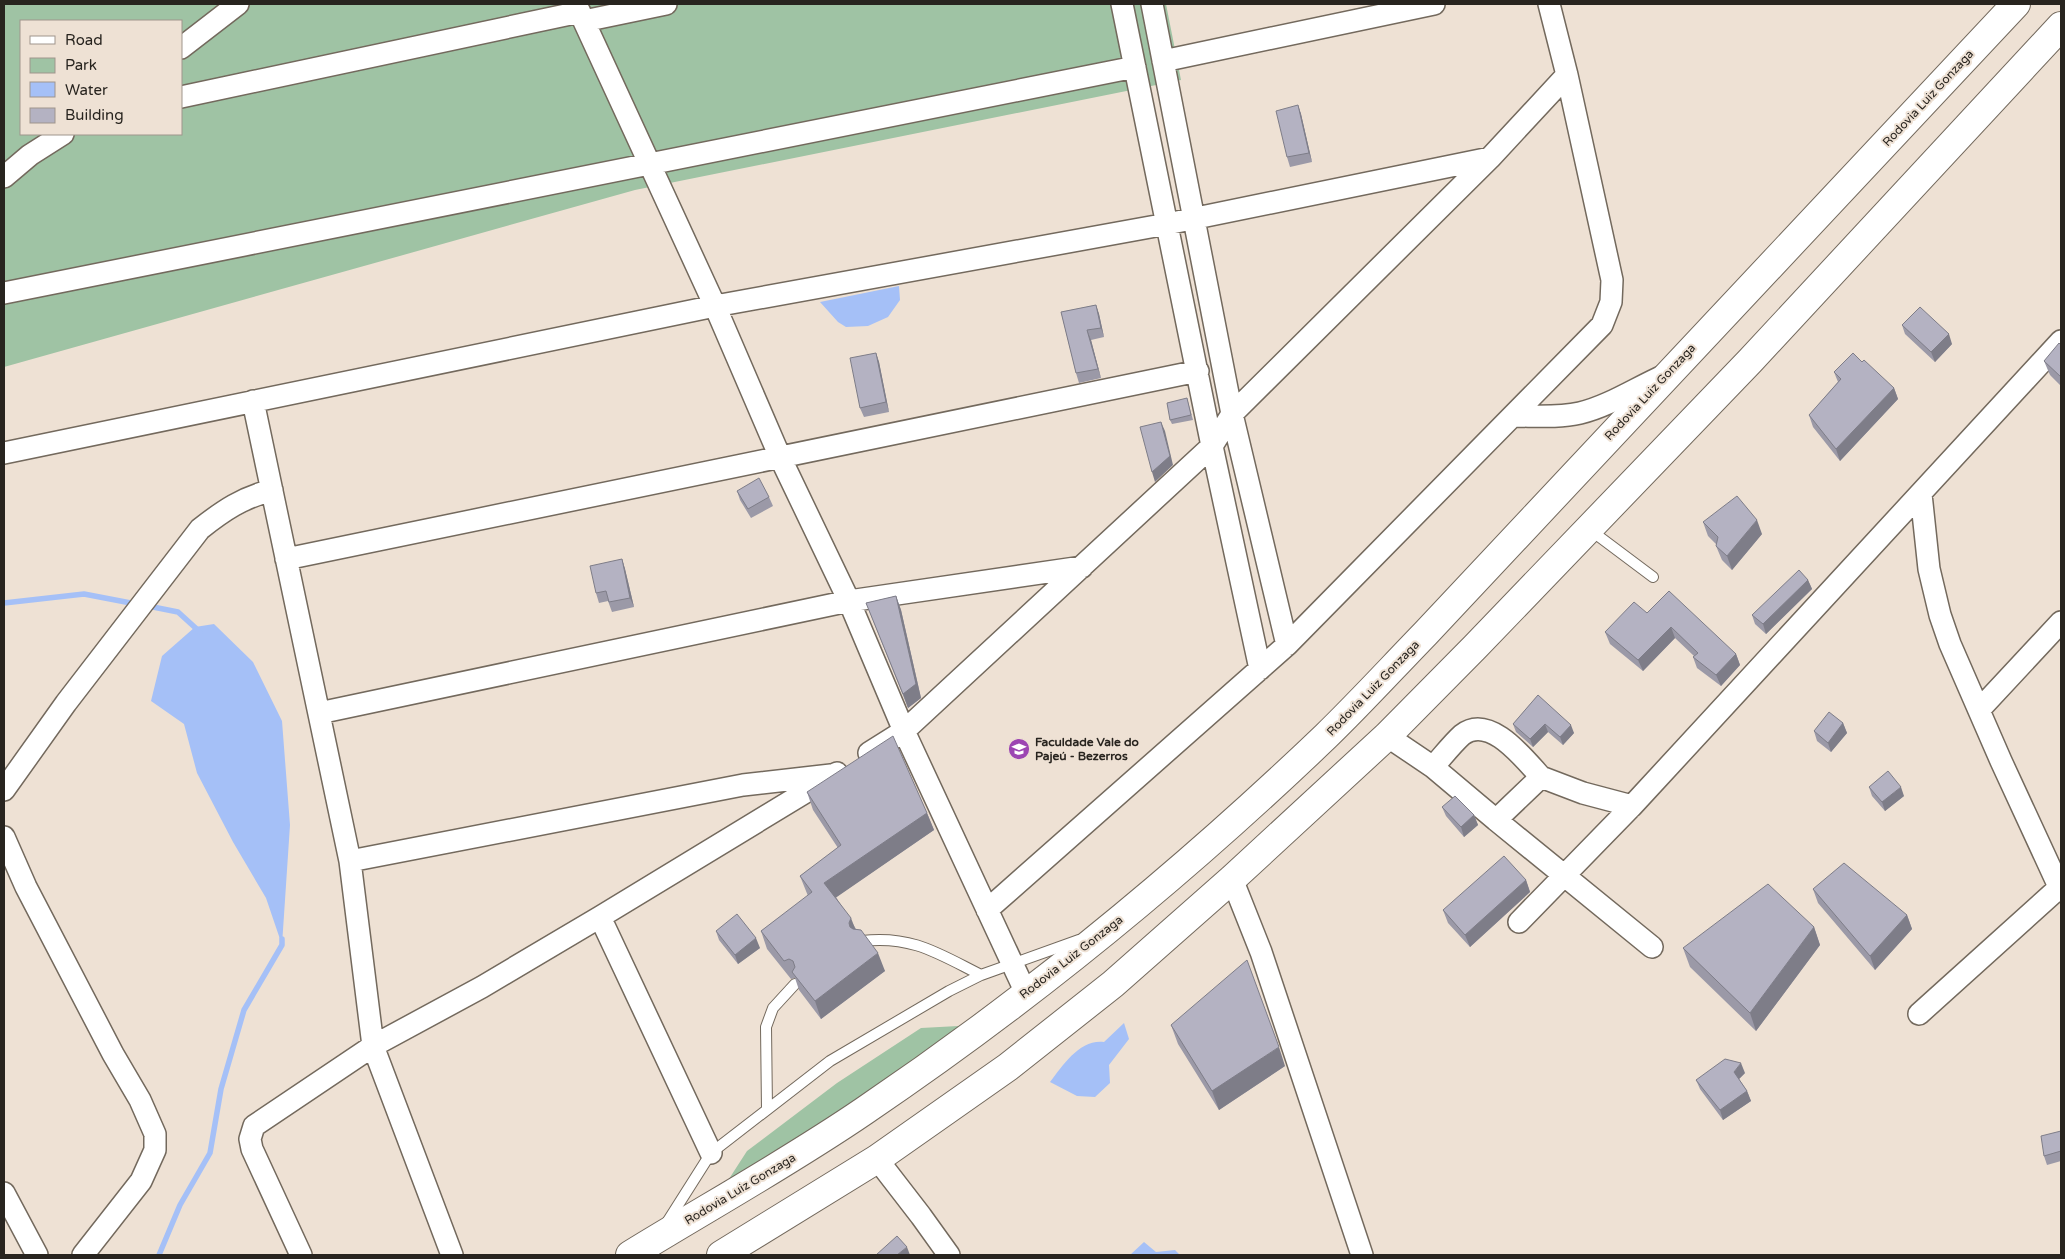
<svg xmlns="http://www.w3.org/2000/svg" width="2065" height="1259" font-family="'Varela Round',sans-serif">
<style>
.green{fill:#9fc3a4;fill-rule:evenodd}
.water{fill:#a5c0f7}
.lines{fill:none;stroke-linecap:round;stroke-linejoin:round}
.stream{stroke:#a5c0f7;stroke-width:5.5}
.service-casing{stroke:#73695d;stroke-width:12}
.minor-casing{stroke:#73695d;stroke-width:24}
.trunk-casing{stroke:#73695d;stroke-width:30}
.service{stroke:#fff;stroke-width:10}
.minor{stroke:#fff;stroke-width:21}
.trunk{stroke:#fff;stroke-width:28}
.wall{fill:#9b99a7}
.shaded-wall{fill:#7e7d88}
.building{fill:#b4b2c2;stroke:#7e7d88}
.labels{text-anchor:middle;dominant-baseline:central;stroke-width:4;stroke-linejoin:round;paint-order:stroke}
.street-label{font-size:12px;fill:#28241f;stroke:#eee1d4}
.poi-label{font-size:12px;font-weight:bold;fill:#28241f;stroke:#eee1d4;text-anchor:start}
</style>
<rect width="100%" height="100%" fill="#eee1d4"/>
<!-- green -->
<path class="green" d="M 4,4 L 1166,4 L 1181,80 L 635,190 L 4,367 ZM 21,21 L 181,21 L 181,134 L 21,134 Z
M 977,1025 L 727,1182 L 747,1151 L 837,1083 L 921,1028 Z"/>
<!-- water -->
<path class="water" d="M 899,286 L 900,300 L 888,317 L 868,326 L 846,327 L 838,322 L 820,302 Z
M 214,624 L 253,662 L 282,721 L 290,825 L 282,945 L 266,898 L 233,842 L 197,773 L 184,724 L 151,701 L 162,656 L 195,627 Z
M 1124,1023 L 1129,1039 L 1109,1065 L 1110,1083 L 1095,1097 L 1077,1096 L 1050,1082 C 1063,1065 1080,1039 1104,1042 Z
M 1144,1242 L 1156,1252 L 1175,1250 L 1180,1255 L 1130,1255 Z"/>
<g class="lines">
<!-- stream -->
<path class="stream" d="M 4,603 L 84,594 L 136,604
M 148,606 L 178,612 L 200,632
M 159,1255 L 180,1205 L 210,1153 L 221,1089 L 244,1010 L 282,945 L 282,939"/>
<!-- service casing -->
<g class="service-casing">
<path id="service" d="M 1589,529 L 1653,577
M 862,941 C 912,935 939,954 981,975
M 767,1109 L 766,1027 L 773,1008 L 795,984
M 666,1224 L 711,1153 L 830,1061 L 949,991 L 981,975 L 1079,940"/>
</g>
<!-- minor casing -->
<g class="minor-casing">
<path id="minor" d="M 576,4 L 715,306 L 780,457 L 849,601 L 904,731 L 1026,993
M 1122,4 L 1212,446 L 1260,669
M 1152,4 L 1232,414 L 1287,645
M 584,21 L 666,4
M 181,48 L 238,4
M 1163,61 L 1434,4
M 181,97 L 580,12
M 4,177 L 30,155 L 63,134
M 4,293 L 1135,67
M 253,401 L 350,861 L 373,1046 L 452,1255
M 1514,416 C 1535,416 1559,418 1580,413 C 1609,406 1636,388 1663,376
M 4,453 L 715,306 L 1167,224 L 1490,158
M 1921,494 L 1929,569 L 1940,615 L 1950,644 L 2001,761 L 2061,891
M 286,559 L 1198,371
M 1979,710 L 2061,622
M 319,713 L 849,601 L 1082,567
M 1387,736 L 1433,767 L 1496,820 L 1541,777 L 1583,793 L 1632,806 L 2061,341
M 869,753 L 904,731 L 1212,446 L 1232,414 L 1490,158 L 1567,75
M 1433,767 C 1442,757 1452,744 1462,735 C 1490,713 1525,760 1541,777
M 4,790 L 66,703 L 200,529 C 224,510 242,498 272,490
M 1496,820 L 1652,947
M 4,837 L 26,887 L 113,1054 L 140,1100 L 155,1134 L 155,1150 L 141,1181 L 83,1255
M 350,861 L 743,785 L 831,775
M 1232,879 L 1261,952 L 1362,1255
M 987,910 L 1287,645 L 1602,325 L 1611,302 L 1612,280 L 1567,75 L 1549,4
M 600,917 L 711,1153
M 1519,922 L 1632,806
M 1919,1014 L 2061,886
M 877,1159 L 921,1216 L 949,1255
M 4,1193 L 37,1255
M 301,1255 L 252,1149 L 250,1139 L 254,1126 L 373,1046 L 482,987 L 600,917 L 837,773"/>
</g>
<!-- trunk casing -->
<g class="trunk-casing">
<path id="trunk" d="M 630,1255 C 708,1207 788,1163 864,1111 C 1028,1000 1183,873 1326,736 C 1360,703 1392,668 1425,634 L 2016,4
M 721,1255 L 877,1159 L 1008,1067 L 1113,984 L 1232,879 L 1387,736 L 1475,647 L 1750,361 L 2061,26"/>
</g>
<!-- service -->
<use href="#service" class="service"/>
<!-- minor -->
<use href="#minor" class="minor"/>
<!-- trunk -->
<use href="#trunk" class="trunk"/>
</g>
<!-- wall -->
<path class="wall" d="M 1298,105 L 1301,114 L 1312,162 L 1290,167 L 1287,157 Z
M 1096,305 L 1099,314 L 1104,337 L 1091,340 L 1101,378 L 1079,383 L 1076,373 L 1061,312 Z
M 1902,325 L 1952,344 L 1935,362 L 1905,334 Z
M 2061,345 L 2061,386 L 2050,375 L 2044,361 Z
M 876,353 L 879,362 L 889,412 L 864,417 L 860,408 Z
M 1862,362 L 1894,388 L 1898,399 L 1840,461 L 1813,427 L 1809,415 L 1838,382 L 1834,372 Z
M 1187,398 L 1193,420 L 1172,424 L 1170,420 Z
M 737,491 L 769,497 L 773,506 L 751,518 L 740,500 Z
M 1703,522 L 1762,534 L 1732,570 L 1722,560 L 1716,546 L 1717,545 L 1708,536 Z
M 622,559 L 625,569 L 634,607 L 612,612 L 608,601 L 599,603 L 596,593 Z
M 1808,580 L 1812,589 L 1766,634 L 1755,624 L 1752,615 Z
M 896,596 L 901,610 L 921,698 L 908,708 L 866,603 Z
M 1647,613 L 1736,654 L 1740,665 L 1721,686 L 1697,668 L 1693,657 L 1694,656 L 1675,638 L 1643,671 L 1610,644 L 1605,632 Z
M 1538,695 L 1574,733 L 1563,745 L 1548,732 L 1533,747 L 1516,732 L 1513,724 Z
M 1843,723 L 1847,733 L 1831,752 L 1817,741 L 1814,731 Z
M 1869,787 L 1904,796 L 1885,811 L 1872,796 Z
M 807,792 L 927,813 L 934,830 L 836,897 L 856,929 L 885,971 L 821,1019 L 799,990 L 795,978 L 791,979 L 767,949 L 761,931 L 808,896 L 800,876 L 838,848 L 813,810 Z
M 1442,807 L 1474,815 L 1478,825 L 1464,837 L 1446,816 Z
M 1526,880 L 1530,892 L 1470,947 L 1448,923 L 1443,910 Z
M 1813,889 L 1907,915 L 1912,929 L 1875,970 L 1818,903 Z
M 1814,927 L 1820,945 L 1756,1031 L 1690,967 L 1683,948 Z
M 716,931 L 760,948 L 738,964 L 719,940 Z
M 1171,1025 L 1285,1066 L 1219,1110 L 1178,1044 Z
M 1745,1073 L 1739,1079 L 1747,1091 L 1751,1101 L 1723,1120 L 1700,1089 L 1696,1080 Z
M 2061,1131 L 2061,1161 L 2047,1165 L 2044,1156 Z"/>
<!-- shaded-wall -->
<path class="shaded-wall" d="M 1298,105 L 1301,114 L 1312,162 L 1309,153 Z
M 1096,305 L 1099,314 L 1104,337 L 1101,328 Z
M 1087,330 L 1091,340 L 1101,378 L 1098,369 Z
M 1949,334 L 1952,344 L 1935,362 L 1931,352 Z
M 876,353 L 879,362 L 889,412 L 886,402 Z
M 1894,388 L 1898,399 L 1840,461 L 1836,449 Z
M 1161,422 L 1165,431 L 1173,465 L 1155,482 L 1152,472 Z
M 1757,520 L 1762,534 L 1732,570 L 1727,556 Z
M 622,559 L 625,569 L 634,607 L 630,598 Z
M 1808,580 L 1812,589 L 1766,634 L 1763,624 Z
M 896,596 L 901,610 L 921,698 L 908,708 L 903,694 Z
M 1671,627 L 1675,638 L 1643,671 L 1638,660 Z
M 1736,654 L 1740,665 L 1721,686 L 1716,675 Z
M 1843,723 L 1847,733 L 1831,752 L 1828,743 Z
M 1545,724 L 1548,732 L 1533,747 L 1530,739 Z
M 1571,725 L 1574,733 L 1563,745 L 1560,737 Z
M 1901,787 L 1904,796 L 1885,811 L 1882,802 Z
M 927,813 L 934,830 L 831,901 L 824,883 Z
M 1474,815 L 1478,825 L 1464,837 L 1461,827 Z
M 1526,880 L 1530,892 L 1470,947 L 1465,935 Z
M 1907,915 L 1912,929 L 1875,970 L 1870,956 Z
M 851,918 L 858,936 L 855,941 L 849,923 Z
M 1814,927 L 1820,945 L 1756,1031 L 1750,1013 Z
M 756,938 L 760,948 L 738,964 L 735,955 Z
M 878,953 L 885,971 L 821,1019 L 815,1001 Z
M 1279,1047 L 1285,1066 L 1219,1110 L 1212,1091 Z
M 1741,1063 L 1745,1073 L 1737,1081 L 1734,1072 Z
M 1747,1091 L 1751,1101 L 1723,1120 L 1720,1110 Z
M 907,1247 L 910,1255 L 897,1255 Z"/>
<!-- building -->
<path class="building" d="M 1298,105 L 1309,153 L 1287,157 L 1276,111 Z
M 1096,305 L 1101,328 L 1087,330 L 1098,369 L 1076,373 L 1061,312 Z
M 1920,307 L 1949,334 L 1931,352 L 1902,325 Z
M 2059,343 L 2061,345 L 2061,377 L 2044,361 Z
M 876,353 L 886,402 L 860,408 L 850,358 Z
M 1853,353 L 1862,362 L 1864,360 L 1894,388 L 1836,449 L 1809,415 L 1841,379 L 1834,372 Z
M 1187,398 L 1191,415 L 1170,420 L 1167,403 Z
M 1161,422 L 1170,456 L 1152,472 L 1140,427 Z
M 759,478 L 769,497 L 748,509 L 737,491 Z
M 1737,496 L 1757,520 L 1727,556 L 1716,546 L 1718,537 L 1703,522 Z
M 622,559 L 630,598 L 609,602 L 606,591 L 596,593 L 590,566 Z
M 1799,570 L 1808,580 L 1763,624 L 1752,615 Z
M 1669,591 L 1736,654 L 1716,675 L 1693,657 L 1698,653 L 1671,627 L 1638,660 L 1605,632 L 1634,602 L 1647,613 Z
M 896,596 L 916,684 L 903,694 L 866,603 Z
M 1538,695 L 1571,725 L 1560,737 L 1545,724 L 1530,739 L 1513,724 Z
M 1829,712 L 1843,723 L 1828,743 L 1814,731 Z
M 893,736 L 927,813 L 824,883 L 851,918 L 849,923 L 850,927 L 853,929 L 861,930 L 878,953 L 815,1001 L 792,972 L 795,967 L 793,961 L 789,959 L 784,961 L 761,931 L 812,892 L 800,876 L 841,845 L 807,792 Z
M 1888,771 L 1901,787 L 1882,802 L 1869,787 Z
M 1455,796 L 1474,815 L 1461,827 L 1442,807 Z
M 1504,856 L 1526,880 L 1465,935 L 1443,910 Z
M 1844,863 L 1907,915 L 1870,956 L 1813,889 Z
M 1768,884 L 1814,927 L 1750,1013 L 1683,948 Z
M 737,914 L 756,938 L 735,955 L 716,931 Z
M 1247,960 L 1279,1047 L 1212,1091 L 1171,1025 Z
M 1725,1059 L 1741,1063 L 1734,1072 L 1747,1091 L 1720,1110 L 1696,1080 Z
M 2061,1131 L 2061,1151 L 2044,1156 L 2041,1136 Z
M 897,1236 L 907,1247 L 897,1255 L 876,1255 Z"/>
<!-- icons -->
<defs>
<g id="university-disc" transform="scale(1.125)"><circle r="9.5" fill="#9c45b2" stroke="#eee1d4"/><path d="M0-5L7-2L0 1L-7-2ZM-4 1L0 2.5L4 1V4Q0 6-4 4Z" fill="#fff"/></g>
</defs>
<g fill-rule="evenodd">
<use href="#university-disc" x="1019" y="749"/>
</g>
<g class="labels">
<!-- street labels -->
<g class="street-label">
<text transform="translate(1928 98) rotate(-47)">Rodovia Luiz Gonzaga</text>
<text transform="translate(1650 392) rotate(-47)">Rodovia Luiz Gonzaga</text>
<text transform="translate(1373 688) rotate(-46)">Rodovia Luiz Gonzaga</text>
<text transform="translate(1071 957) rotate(-38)">Rodovia Luiz Gonzaga</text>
<text transform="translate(740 1189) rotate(-31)">Rodovia Luiz Gonzaga</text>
</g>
<!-- poi labels -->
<g class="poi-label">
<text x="1035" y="742">Faculdade Vale do<tspan x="1035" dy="14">Pajeú - Bezerros</tspan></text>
</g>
</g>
<!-- border -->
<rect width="2065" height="1259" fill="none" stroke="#28241f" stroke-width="10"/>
<!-- legend -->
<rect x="20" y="20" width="162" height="115" fill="#eee1d4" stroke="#9f958c"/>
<rect x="30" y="36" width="25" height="8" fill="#ffffff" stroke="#9f958c"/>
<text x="65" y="45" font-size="15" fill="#28241f">Road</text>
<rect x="30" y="58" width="25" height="15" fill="#9fc3a4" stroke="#9f958c"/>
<text x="65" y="70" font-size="15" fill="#28241f">Park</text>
<rect x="30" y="82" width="25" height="15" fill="#a5c0f7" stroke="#9f958c"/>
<text x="65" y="95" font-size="15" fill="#28241f">Water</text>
<rect x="30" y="108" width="25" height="15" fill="#b4b2c2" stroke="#9f958c"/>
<text x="65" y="120" font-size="15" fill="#28241f">Building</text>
</svg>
